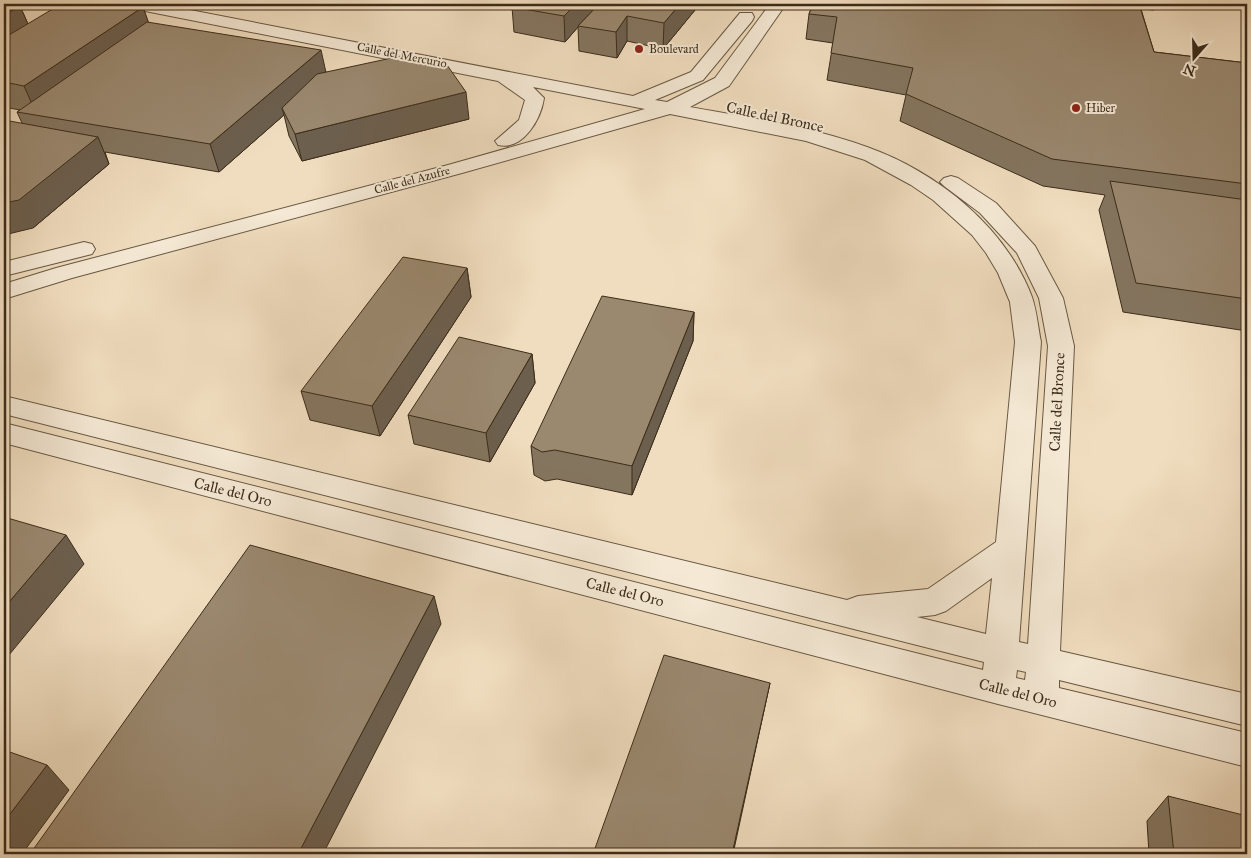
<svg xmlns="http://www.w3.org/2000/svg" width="1251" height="858" font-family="'IM FELL Great Primer',serif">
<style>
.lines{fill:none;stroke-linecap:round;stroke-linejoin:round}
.minor-casing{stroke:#695842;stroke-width:2}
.minor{fill:#f5e9d5;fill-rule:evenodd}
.wall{fill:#84755f;stroke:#3c2c19}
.shaded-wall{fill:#6c5f4e;stroke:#3c2c19}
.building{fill:#9a886f;stroke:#3c2c19}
.poi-dot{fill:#8f2418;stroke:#f5e9d5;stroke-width:2}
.labels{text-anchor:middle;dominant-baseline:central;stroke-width:4;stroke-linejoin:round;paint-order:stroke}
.far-poi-label{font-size:12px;fill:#3c2c19;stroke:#f5e9d5;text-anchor:start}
.far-street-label{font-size:12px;fill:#3c2c19;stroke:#f5e9d5}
.street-label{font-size:15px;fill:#3c2c19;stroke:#f5e9d5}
</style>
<rect width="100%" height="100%" fill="#f0ddbf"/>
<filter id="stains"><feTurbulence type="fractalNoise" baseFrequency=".004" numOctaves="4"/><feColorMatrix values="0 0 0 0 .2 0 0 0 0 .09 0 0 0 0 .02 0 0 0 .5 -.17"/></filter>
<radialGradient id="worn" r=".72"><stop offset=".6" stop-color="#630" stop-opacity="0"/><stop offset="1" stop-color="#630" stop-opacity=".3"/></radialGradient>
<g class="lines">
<!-- minor casing -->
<g class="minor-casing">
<path id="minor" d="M 127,4 L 159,4 L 633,96 L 691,72 L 740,13 L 752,13 L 754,17 L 752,21 L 703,80 L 655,100 L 667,102 L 715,78 L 770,4 L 786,4 L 729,86 L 690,107 C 749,118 810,126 867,147 C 937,172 1005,226 1032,297 C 1037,312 1038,327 1041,342 L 1019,642 L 1028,644 L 1048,346 L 1039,298 L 1017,253 L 980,213 L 944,186 L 940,182 L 944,178 L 951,176 L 958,178 L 996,203 L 1035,246 L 1063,298 L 1074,346 L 1060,651 L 1247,694 L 1247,726 L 1059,680 L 1059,688 L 1247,733 L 1247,767 L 998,704 L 4,443 L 4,423 L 983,670 L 984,662 L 4,414 L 4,396 L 847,600 L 858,596 L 928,589 L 996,542 L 1015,342 L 1010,302 L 998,273 L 986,253 L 972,235 L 933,200 L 911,185 L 865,160 L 806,141 L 670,114 L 462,173 L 72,278 L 4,299 L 4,284 L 56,268 L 448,165 L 645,109 L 533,87 L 544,98 C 541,119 523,151 498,145 L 495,141 L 519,120 L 525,100 L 498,81 L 135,9 L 129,7 ZM 992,578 L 986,634 L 917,617 L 935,615 L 946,611 ZM 1017,670 L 1026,672 L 1025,680 L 1016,678 Z
M 84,242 L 92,244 L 95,249 L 92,254 L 4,276 L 4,262 Z"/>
</g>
<!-- minor -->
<use href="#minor" class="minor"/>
</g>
<!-- wall -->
<path class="wall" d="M 4,4 L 20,6 L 28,24 L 143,7 L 148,23 L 326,72 L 469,119 L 302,161 L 289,136 L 284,115 L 219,172 L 105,152 L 109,164 L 33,228 L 22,123 L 17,112 L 20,110 L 4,107 Z
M 700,4 L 663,49 L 627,41 L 617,58 L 579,51 L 578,27 L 565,42 L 514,32 L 512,7 Z
M 813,4 L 1156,4 L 1154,10 L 1141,9 L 1154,52 L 1247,63 L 1247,331 L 1123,312 L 1099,210 L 1105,195 L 1043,186 L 900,121 L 906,95 L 827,80 L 833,43 L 806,39 L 809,14 Z
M 467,268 L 471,297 L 380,436 L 310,420 L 301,391 Z
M 694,312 L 693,341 L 632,495 L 557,479 L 545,481 L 534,475 L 531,446 Z
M 532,354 L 535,383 L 490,462 L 414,444 L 408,415 Z
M 1168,796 L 1247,854 L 1149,854 L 1147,821 Z"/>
<!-- shaded-wall -->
<path class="shaded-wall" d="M 576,4 L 599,4 L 578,26 L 578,27 L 565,42 L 564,16 Z
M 680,4 L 700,4 L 663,49 L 664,23 Z
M 20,6 L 31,31 L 4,47 L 4,15 Z
M 143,7 L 152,32 L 36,113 L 24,86 Z
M 627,16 L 627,41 L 617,58 L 616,32 Z
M 321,50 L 327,77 L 282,108 L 284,115 L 219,172 L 210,144 Z
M 466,92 L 469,119 L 302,161 L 295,134 Z
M 98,137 L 109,164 L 33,228 L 4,235 L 4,203 Z
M 467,268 L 471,297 L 380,436 L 372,406 Z
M 694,312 L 693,341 L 632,495 L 632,466 Z
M 532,354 L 535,383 L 490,462 L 486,433 Z
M 66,535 L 84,564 L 4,661 L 4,608 Z
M 434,596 L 441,624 L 323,854 L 298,854 Z
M 770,683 L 733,854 L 732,854 Z
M 47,765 L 69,790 L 22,854 L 4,854 L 4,822 Z"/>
<!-- building -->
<path class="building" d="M 4,4 L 8,4 L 20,6 L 4,15 Z
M 61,4 L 124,4 L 143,7 L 24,86 L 4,82 L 4,38 Z
M 515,4 L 576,4 L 564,16 L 512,7 Z
M 599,4 L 680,4 L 664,23 L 627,16 L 616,32 L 578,26 Z
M 813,4 L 1139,4 L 1154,52 L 1247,63 L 1247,184 L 1052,159 L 906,94 L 913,68 L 831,53 L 837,17 L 809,14 Z
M 147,22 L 321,50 L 210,144 L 17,112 Z
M 401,56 L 447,65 L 466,92 L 295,134 L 282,108 L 317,74 Z
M 4,120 L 98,137 L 19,200 L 4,203 Z
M 1110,181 L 1247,200 L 1247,299 L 1136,283 Z
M 403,257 L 467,268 L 372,406 L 301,391 Z
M 602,296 L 694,312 L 632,466 L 555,450 L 542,452 L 531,446 Z
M 459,337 L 532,354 L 486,433 L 408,415 Z
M 4,517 L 66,535 L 4,608 Z
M 250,545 L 434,596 L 298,854 L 30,854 Z
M 664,655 L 770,683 L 732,854 L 593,854 Z
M 4,750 L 47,765 L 4,822 Z
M 1168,796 L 1247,816 L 1247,854 L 1174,854 Z"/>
<!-- markers -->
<g class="poi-dot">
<circle cx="639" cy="49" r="5"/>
<circle cx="1076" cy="108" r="5"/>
</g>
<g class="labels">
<!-- far-poi labels -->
<g class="far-poi-label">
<text x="649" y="49">Boulevard</text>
<text x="1086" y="108">Hiber</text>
</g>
<!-- far-street labels -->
<g class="far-street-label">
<text transform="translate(402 55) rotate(11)">Calle del Mercurio</text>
<text transform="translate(412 180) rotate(-15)">Calle del Azufre</text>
</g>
<!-- street labels -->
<g class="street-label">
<text transform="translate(775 117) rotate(12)">Calle del Bronce</text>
<text transform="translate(1057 402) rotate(-87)">Calle del Bronce</text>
<text transform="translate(233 492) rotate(14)">Calle del Oro</text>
<text transform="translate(625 592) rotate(14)">Calle del Oro</text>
<text transform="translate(1018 693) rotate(14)">Calle del Oro</text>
</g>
</g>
<!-- margin -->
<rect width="1251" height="858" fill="none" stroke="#f0ddbf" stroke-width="20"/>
<rect x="5" y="5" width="1241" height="848" fill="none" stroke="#3c2c19" stroke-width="2.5"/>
<rect x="10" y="10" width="1231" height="838" fill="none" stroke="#3c2c19"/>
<!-- north arrow -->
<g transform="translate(1194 58) rotate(200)" stroke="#f5e9d5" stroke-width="4" paint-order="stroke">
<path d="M0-4L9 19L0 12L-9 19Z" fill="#3c2c19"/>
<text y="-8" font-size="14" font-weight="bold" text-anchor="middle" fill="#3c2c19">N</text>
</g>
<rect width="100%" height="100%" filter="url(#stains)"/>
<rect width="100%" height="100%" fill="url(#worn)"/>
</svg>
